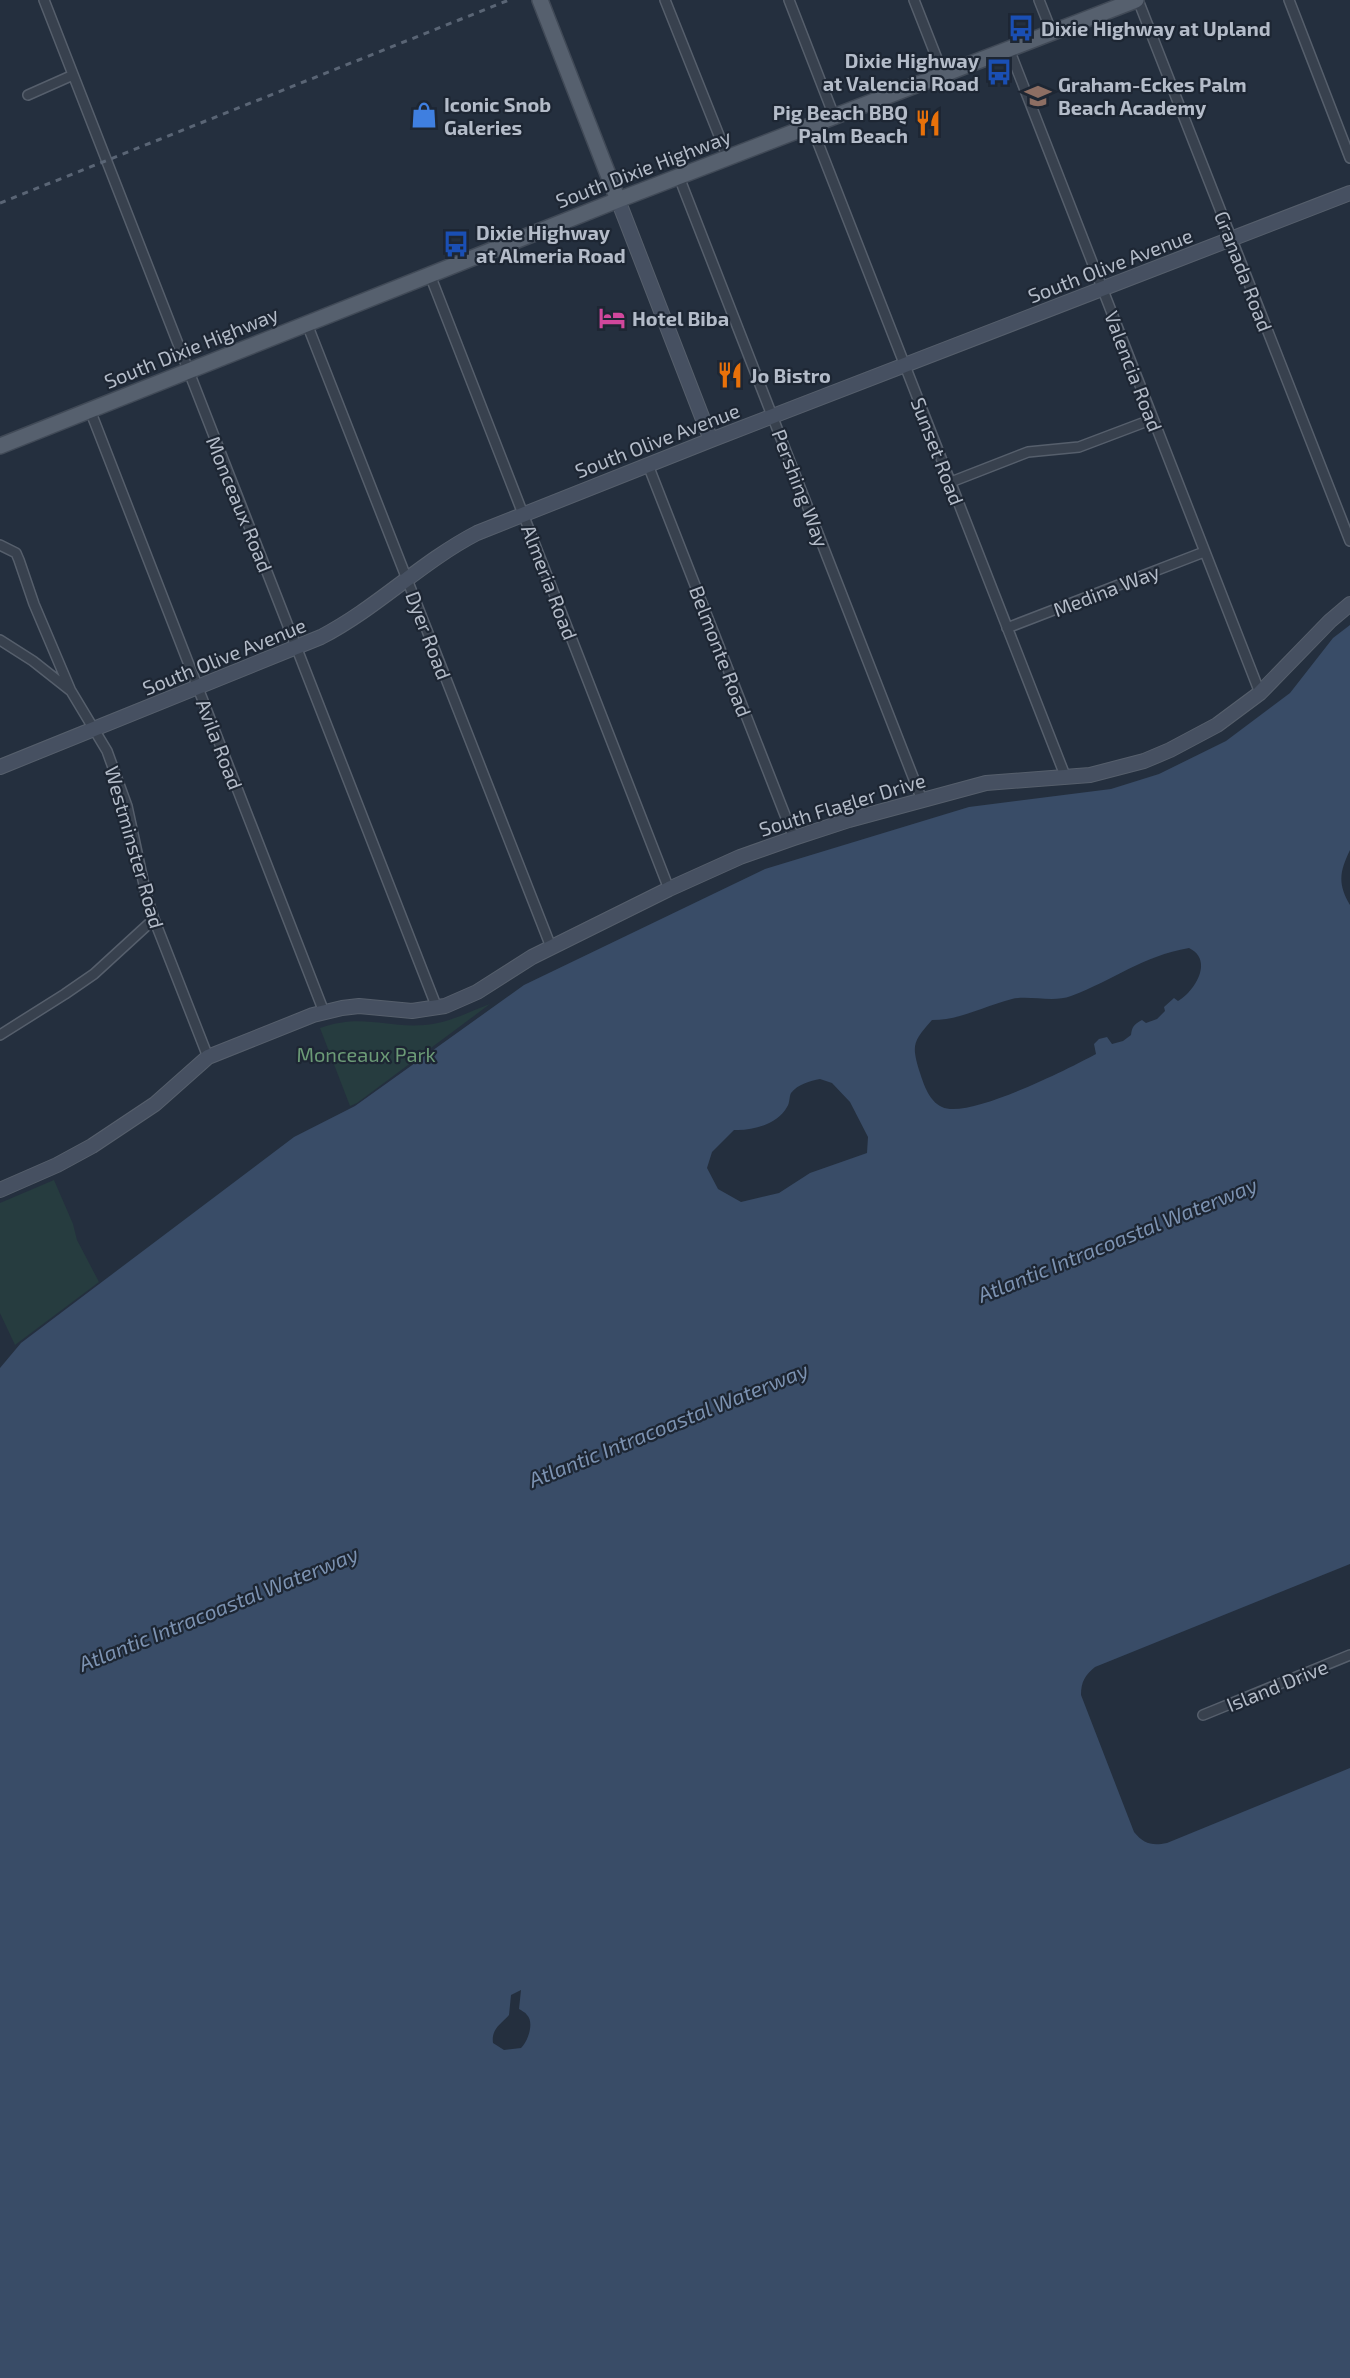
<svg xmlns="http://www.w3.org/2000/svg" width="1350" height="2378" font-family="'Exo 2',sans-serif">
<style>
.green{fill:#263c3f}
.water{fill:#394c67;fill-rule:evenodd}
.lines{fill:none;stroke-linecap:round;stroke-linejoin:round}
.street-casing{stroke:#565f6c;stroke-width:12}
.secondary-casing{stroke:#565f6c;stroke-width:16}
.primary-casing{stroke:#414a57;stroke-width:18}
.street{stroke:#38414e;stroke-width:9}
.secondary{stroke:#465061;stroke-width:14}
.primary{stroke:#56606e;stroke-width:15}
.rail{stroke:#5a6575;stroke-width:3;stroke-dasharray:6 6;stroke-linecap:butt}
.labels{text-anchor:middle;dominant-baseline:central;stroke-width:4.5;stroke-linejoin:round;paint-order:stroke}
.poi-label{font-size:20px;font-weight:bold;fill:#b4bcc9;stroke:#1d2633;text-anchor:start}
.street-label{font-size:20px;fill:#b4bcc9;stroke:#1d2633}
.park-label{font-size:20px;fill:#6b9a76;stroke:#1d2633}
.water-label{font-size:21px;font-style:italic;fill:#7c92b1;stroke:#1d2633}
</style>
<rect width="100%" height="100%" fill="#242f3e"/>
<!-- green -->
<path class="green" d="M 490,1004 L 357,1103 L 350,1106 L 320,1028 C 363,1013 384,1028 425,1025 C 449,1023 468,1012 490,1004 Z
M 54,1180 L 73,1224 L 77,1240 L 99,1282 L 15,1345 L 0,1313 L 0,1203 Z"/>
<!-- water -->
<path class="water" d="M 1350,625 L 1350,850 C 1340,871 1337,883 1350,905 L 1350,1564 L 1095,1667 C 1085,1675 1081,1682 1081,1695 L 1134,1832 C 1144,1844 1152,1846 1167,1843 L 1350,1768 L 1350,2378 L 0,2378 L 0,1368 L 21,1343 L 294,1137 L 355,1106 L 524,985 L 765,869 L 969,807 L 1111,789 L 1159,774 L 1226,741 L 1290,693 L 1333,638 ZM 1189,948 C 1214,960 1195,991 1178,1001 L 1174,998 L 1164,1007 L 1165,1011 L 1157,1019 L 1146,1023 L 1142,1020 C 1134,1024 1132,1027 1131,1035 L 1123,1041 L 1112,1044 L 1107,1037 L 1099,1039 L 1094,1044 L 1096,1054 C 1070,1068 968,1120 942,1107 C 929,1101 924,1085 920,1073 C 911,1044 913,1042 932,1020 C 961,1020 984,1006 1012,999 C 1030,995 1053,1003 1071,996 C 1114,980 1142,956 1189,948 ZM 820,1079 L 832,1083 L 850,1102 L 868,1137 L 867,1153 L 810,1173 L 779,1193 L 741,1202 L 718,1189 L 707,1168 L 712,1152 L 734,1130 C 753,1131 778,1124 787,1107 C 790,1103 789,1097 791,1093 C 798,1084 810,1081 820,1079 ZM 521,1990 L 519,2009 C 522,2011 525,2012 527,2015 C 535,2023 527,2043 521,2048 L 504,2050 L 493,2043 C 491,2029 501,2024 509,2015 L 511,1995 Z"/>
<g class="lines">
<!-- street casing -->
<g class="street-casing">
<path id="street" d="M 44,0 L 437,1008
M 665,0 L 728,158
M 789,0 L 834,116
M 914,0 L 943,74
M 1039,0 L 1052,33
M 1138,0 L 1350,541
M 1289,0 L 1350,158
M 1009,49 L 1260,693
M 28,95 L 73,75
M 811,125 L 1066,778
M 679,177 L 922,800
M 430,275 L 669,889
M 307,324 L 551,947
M 90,410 L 324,1012
M 648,465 L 794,838
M 951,482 L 1028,452 L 1079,447 L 1153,419
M 0,545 L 16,553 L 19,560 L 34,604 L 70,689
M 1007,628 L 1204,552
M 0,640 L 33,661 L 71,691 L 107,751 L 127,806 L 146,894 L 154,919 L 208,1057
M 0,1035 L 65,994 L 94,974 L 154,919
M 1203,1715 L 1350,1655"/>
</g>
<!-- secondary casing -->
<g class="secondary-casing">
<path id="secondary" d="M 618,200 L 711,440
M 0,767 L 321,637 C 377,608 421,562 477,533 L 711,440 L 1350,193
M 0,1190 L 57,1165 L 92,1146 L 155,1104 L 208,1057 L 313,1015 L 342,1008 L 359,1006 L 412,1011 L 445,1006 L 477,992 L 532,957 L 669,889 L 740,857 L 794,838 L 849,820 L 986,783 L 1090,775 L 1144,761 L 1170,750 L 1217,725 L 1260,693 L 1330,621 L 1350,604"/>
</g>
<!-- primary casing -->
<g class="primary-casing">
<path id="primary" d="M 540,0 L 618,200
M 0,446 L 618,200 L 1136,0"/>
</g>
<!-- street -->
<use href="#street" class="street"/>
<!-- secondary -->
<use href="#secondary" class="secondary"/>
<!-- primary -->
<use href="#primary" class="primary"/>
<!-- rail -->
<path class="rail" d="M 0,203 L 509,0"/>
</g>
<!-- icons -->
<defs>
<g id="bus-bare" transform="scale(2.07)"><path d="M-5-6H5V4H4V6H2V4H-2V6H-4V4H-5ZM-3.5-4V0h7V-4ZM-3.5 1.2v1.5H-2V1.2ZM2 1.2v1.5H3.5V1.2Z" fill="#1a4fb4" stroke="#1d2633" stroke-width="2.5" paint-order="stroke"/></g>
<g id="school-bare" transform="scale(2.07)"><path d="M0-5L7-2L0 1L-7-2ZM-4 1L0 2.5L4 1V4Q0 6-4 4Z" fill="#8d6e63" stroke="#1d2633" stroke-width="2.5" paint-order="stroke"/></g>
<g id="shop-bare" transform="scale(2.07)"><path d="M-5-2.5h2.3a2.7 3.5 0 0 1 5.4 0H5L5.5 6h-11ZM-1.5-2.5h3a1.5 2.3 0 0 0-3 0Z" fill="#3f7fe0" stroke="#1d2633" stroke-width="2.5" paint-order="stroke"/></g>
<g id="restaurant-bare" transform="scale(2.07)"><path d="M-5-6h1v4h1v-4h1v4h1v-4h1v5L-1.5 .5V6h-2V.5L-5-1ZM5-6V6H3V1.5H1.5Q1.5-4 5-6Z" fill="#e8710a" stroke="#1d2633" stroke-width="2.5" paint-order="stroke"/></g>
<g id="hotel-bare" transform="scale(2.07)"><path d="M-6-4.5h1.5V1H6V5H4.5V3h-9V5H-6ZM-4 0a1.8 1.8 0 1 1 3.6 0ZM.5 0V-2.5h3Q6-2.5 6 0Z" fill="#d1479c" stroke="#1d2633" stroke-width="2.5" paint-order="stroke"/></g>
</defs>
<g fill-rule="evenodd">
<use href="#bus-bare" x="1021" y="28"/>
<use href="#bus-bare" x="999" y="72"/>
<use href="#school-bare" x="1038" y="96"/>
<use href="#shop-bare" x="424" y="115"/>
<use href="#restaurant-bare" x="928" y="123"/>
<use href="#bus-bare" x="456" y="244"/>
<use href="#hotel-bare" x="612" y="318"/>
<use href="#restaurant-bare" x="730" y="375"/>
</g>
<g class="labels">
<!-- poi labels -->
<g class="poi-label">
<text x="1041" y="28">Dixie Highway at Upland</text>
<text x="979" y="60" text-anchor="end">Dixie Highway<tspan x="979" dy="23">at Valencia Road</tspan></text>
<text x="1058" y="84">Graham-Eckes Palm<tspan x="1058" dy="23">Beach Academy</tspan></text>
<text x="444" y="104">Iconic Snob<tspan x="444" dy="23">Galeries</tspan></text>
<text x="908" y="112" text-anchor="end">Pig Beach BBQ<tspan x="908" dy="23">Palm Beach</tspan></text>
<text x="476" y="232">Dixie Highway<tspan x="476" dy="23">at Almeria Road</tspan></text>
<text x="632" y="318">Hotel Biba</text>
<text x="750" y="375">Jo Bistro</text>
</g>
<!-- street labels -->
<g class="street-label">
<text transform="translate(643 168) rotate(-21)">South Dixie Highway</text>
<text transform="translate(1110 265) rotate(-21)">South Olive Avenue</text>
<text transform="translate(1244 271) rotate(69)">Granada Road</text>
<text transform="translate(191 347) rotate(-22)">South Dixie Highway</text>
<text transform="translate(1134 371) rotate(69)">Valencia Road</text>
<text transform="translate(657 440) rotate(-21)">South Olive Avenue</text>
<text transform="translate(938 451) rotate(69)">Sunset Road</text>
<text transform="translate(801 488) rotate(69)">Pershing Way</text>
<text transform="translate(240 504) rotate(68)">Monceaux Road</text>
<text transform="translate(550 582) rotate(69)">Almeria Road</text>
<text transform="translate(1106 590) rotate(-21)">Medina Way</text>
<text transform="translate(429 635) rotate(69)">Dyer Road</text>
<text transform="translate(721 651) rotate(69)">Belmonte Road</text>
<text transform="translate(224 656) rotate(-22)">South Olive Avenue</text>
<text transform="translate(220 744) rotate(69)">Avila Road</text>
<text transform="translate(842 804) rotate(-17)">South Flagler Drive</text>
<text transform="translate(135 847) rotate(74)">Westminster Road</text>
<text transform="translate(1277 1685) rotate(-22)">Island Drive</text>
</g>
<!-- park labels -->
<g class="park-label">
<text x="366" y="1054">Monceaux Park</text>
</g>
<!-- water labels -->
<g class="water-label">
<text transform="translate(1117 1239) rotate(-22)">Atlantic Intracoastal Waterway</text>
<text transform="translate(668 1424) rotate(-22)">Atlantic Intracoastal Waterway</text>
<text transform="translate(218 1608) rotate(-22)">Atlantic Intracoastal Waterway</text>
</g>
</g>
</svg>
